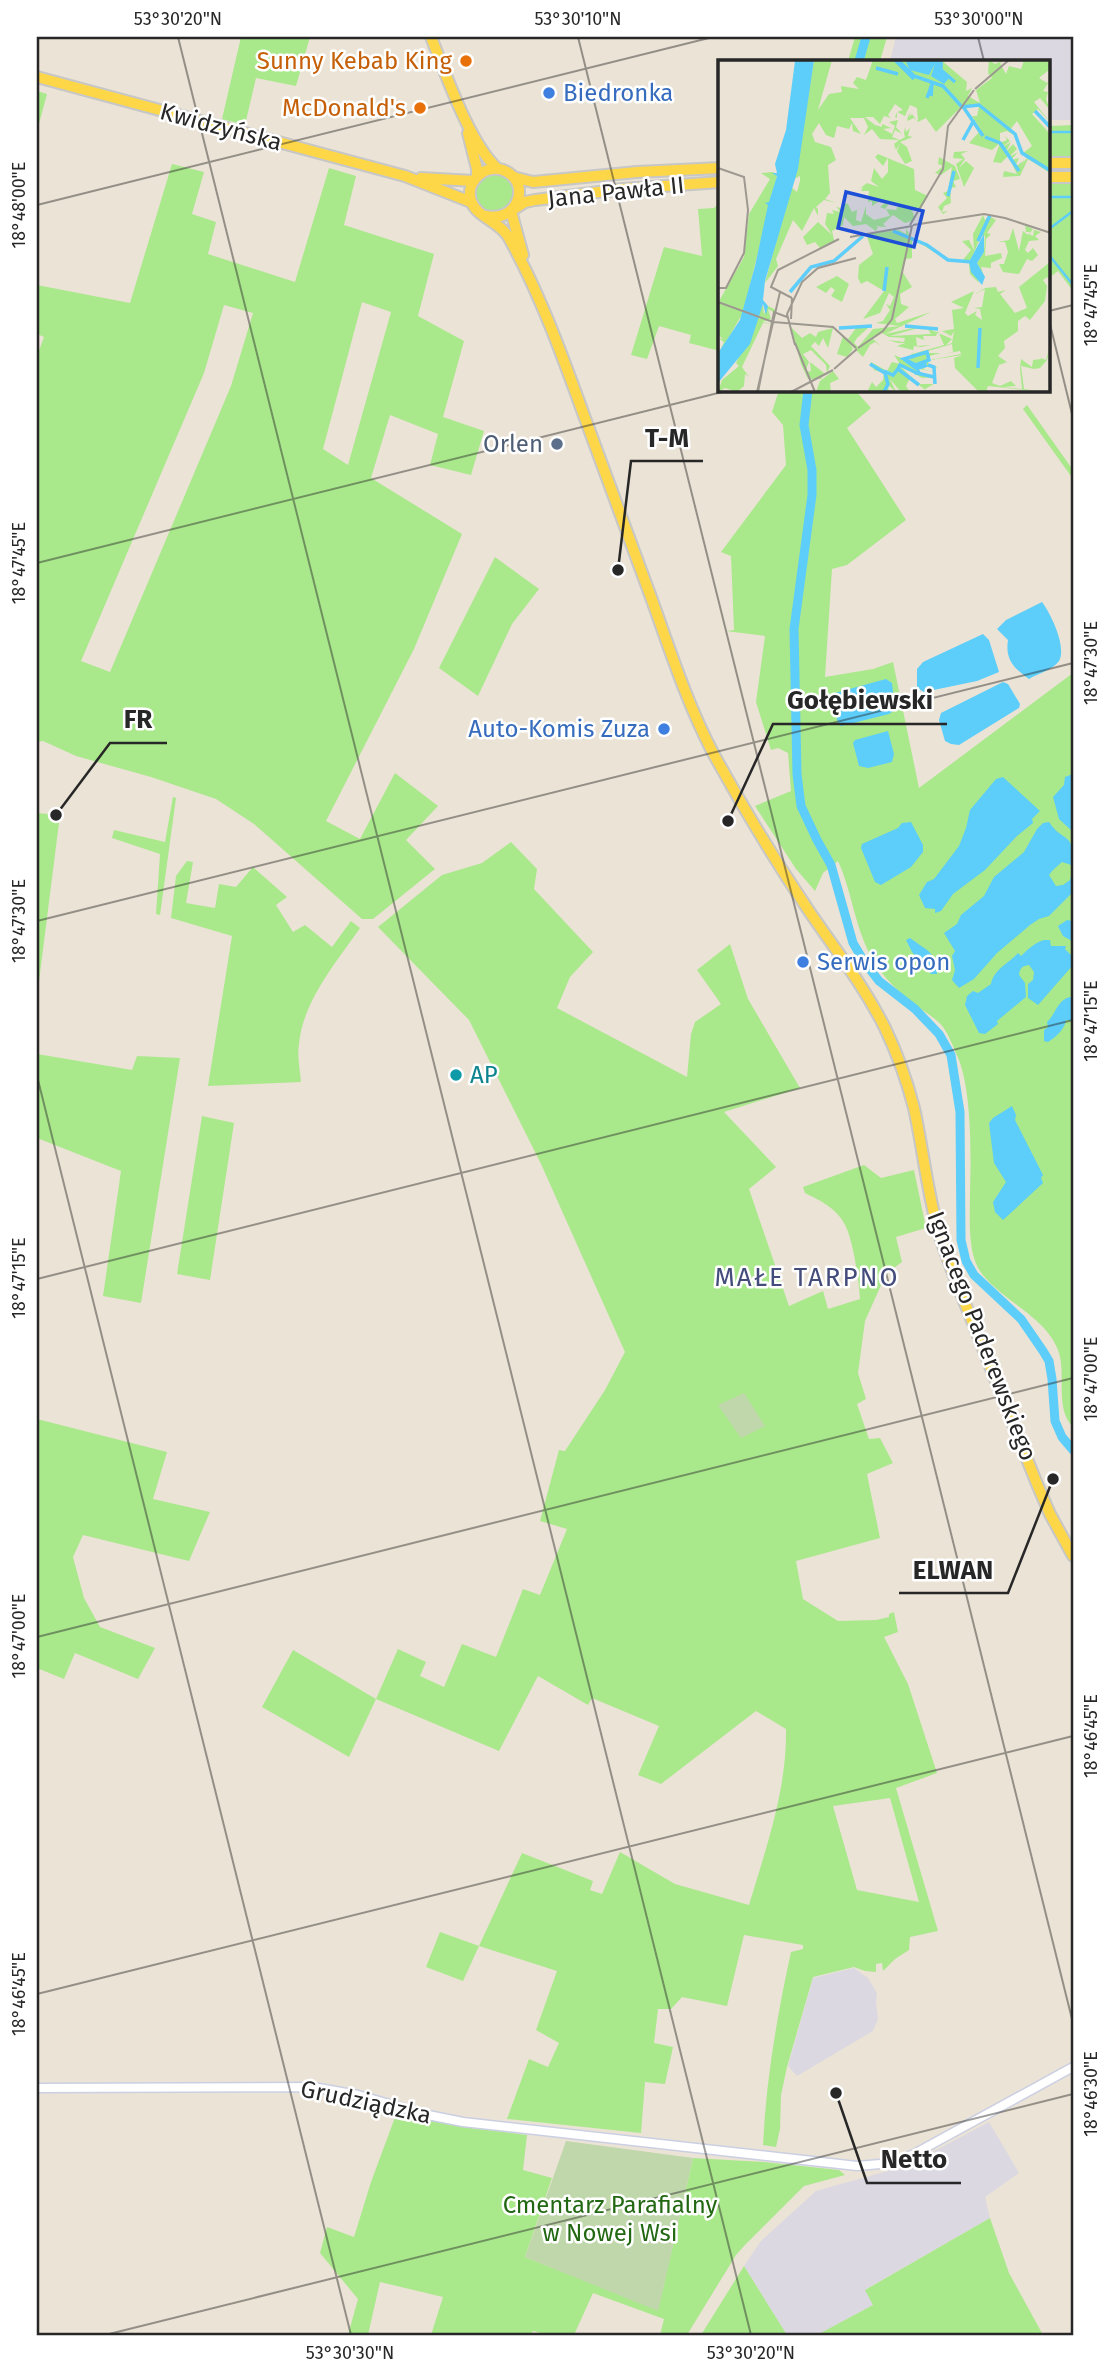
<svg xmlns="http://www.w3.org/2000/svg" width="1110" height="2372" font-family="'Fira Sans',sans-serif">
<style>
.industrial{fill:#dbd8e2}
.green{fill:#aae88c;fill-rule:evenodd}
.cemetery{fill:#c0d7ab}
.water{fill:#5dcdfa}
.lines{fill:none;stroke-linecap:round;stroke-linejoin:round}
.stream{stroke:#5dcdfa;stroke-width:2.5}
.canal{stroke:#5dcdfa;stroke-width:9}
.minor-casing{stroke:#cbcfe2;stroke-width:11}
.major-casing{stroke:#c7c7c7;stroke-width:14}
.minor{stroke:#fff;stroke-width:8}
.major{stroke:#fed749;stroke-width:10}
.ticks{fill:none;stroke:#272727;stroke-width:2;stroke-opacity:0.45}
.food-dot{fill:#e8710a;stroke:#fff;stroke-width:2.5}
.shop-dot{fill:#3f7fe0;stroke:#fff;stroke-width:2.5}
.service-dot{fill:#5c6f8a;stroke:#fff;stroke-width:2.5}
.culture-dot{fill:#0f9aa8;stroke:#fff;stroke-width:2.5}
.labels{text-anchor:middle;dominant-baseline:central;stroke-width:5;stroke-linejoin:round;paint-order:stroke}
.food-label{font-size:24px;fill:#c56008;stroke:#fff;text-anchor:end}
.shop-label{font-size:24px;fill:#366cbe;stroke:#fff;text-anchor:start}
.street-label{font-size:24px;fill:#272727;stroke:#fff}
.service-label{font-size:24px;fill:#4e5e75;stroke:#fff;text-anchor:end}
.culture-label{font-size:24px;fill:#0d838f;stroke:#fff;text-anchor:start}
.park-label{font-size:24px;fill:#226812;stroke:#fff}
.neighbourhood-label{font-size:26px;letter-spacing:2px;fill:#444c7b;stroke:#fff}
.inset-river{fill:none;stroke:#5dcdfa;stroke-width:3.5}
.inset-road{fill:none;stroke:#9d9890;stroke-width:2}
.view{fill:#1d4ed8;fill-opacity:0.15;stroke:#1d4ed8;stroke-width:3.5}
.inset-edge{fill:none;stroke:#272727;stroke-width:3.5}
.leader{fill:none;stroke:#272727;stroke-width:2.5}
.callout-dot{fill:#272727;stroke:#fff;stroke-width:2.5}
.callout-label{font-size:26px;text-anchor:middle;font-weight:bold;fill:#272727;stroke:#fff;stroke-width:5;stroke-linejoin:round;paint-order:stroke}
.neatline{fill:none;stroke:#272727;stroke-width:2.5}
.ticks-label{font-size:18px;text-anchor:middle;fill:#272727}
</style>
<rect width="100%" height="100%" fill="#ebe3d6"/>
<!-- industrial -->
<path class="industrial" d="M 896,37 L 1073,37 L 1073,120 L 1049,120 L 1049,61 L 890,61 Z
M 854,1968 L 868,1978 L 877,1993 L 876,2002 L 878,2019 L 873,2031 L 797,2076 L 788,2066 L 813,1978 Z
M 989,2122 L 1019,2173 L 985,2197 L 990,2218 L 866,2289 L 873,2305 L 817,2335 L 787,2335 L 744,2266 L 761,2241 L 816,2191 L 891,2170 L 927,2155 Z"/>
<!-- green -->
<path class="green" d="M 241,37 L 310,37 L 296,86 L 256,78 L 245,125 L 222,119 Z
M 855,37 L 887,37 L 880,61 L 848,61 Z
M 37,91 L 47,94 L 37,131 Z
M 1073,125 L 1073,291 L 1058,271 L 1049,278 L 1049,126 Z
M 172,164 L 204,172 L 192,214 L 216,222 L 208,254 L 295,282 L 329,168 L 356,176 L 344,225 L 434,254 L 418,316 L 464,341 L 443,417 L 484,431 L 471,475 L 430,465 L 438,434 L 390,415 L 371,478 L 462,534 L 414,649 L 326,821 L 360,839 L 395,773 L 438,806 L 406,840 L 435,869 L 373,919 L 362,919 L 254,824 L 216,799 L 151,777 L 76,756 L 43,741 L 37,742 L 37,356 L 44,337 L 37,334 L 37,285 L 130,303 ZM 362,302 L 391,312 L 348,465 L 323,449 ZM 224,305 L 253,313 L 231,386 L 110,672 L 81,661 L 204,373 Z
M476 194a19 19 0 1 1 38 0a19 19 0 1 1-38 0Z
M 716,206 L 720,206 L 720,351 L 689,343 L 691,335 L 659,326 L 647,359 L 631,355 L 664,247 L 702,256 L 698,209 L 714,208 Z
M 779,390 L 855,390 L 871,408 L 847,428 L 906,520 L 847,565 L 832,569 L 825,677 L 873,669 L 893,662 L 919,788 L 1073,673 L 1073,1427 C 1054,1408 1067,1373 1058,1350 C 1044,1312 987,1295 975,1261 C 968,1239 970,1216 970,1193 C 971,1156 972,1095 959,1060 C 954,1049 950,1037 943,1027 C 937,1019 926,1013 918,1007 C 901,994 885,980 874,961 C 855,931 853,894 838,861 L 823,873 L 815,891 L 796,869 L 755,806 L 791,791 L 788,753 L 778,748 L 771,750 L 756,702 L 765,636 L 726,631 L 734,630 L 731,556 L 721,552 L 786,465 L 783,425 L 772,412 Z
M 1027,405 L 1073,470 L 1073,479 L 1023,409 Z
M 495,557 L 539,589 L 512,624 L 478,696 L 439,668 Z
M 173,797 L 176,798 L 160,915 L 156,914 L 160,854 L 112,838 L 114,830 L 165,842 Z
M 37,813 L 60,815 L 37,997 Z
M 511,842 L 537,869 L 534,889 L 593,952 L 570,977 L 557,1008 L 687,1077 L 691,1034 L 695,1022 L 721,1004 L 697,970 L 730,944 L 748,999 L 800,1088 L 724,1112 L 776,1167 L 749,1189 L 789,1306 L 823,1291 L 828,1309 L 860,1299 C 859,1281 853,1238 844,1223 C 836,1208 819,1200 805,1193 L 803,1187 L 864,1165 L 881,1178 L 914,1170 L 926,1228 L 896,1237 L 902,1262 L 886,1274 L 865,1321 L 858,1373 L 866,1399 L 857,1404 L 869,1439 L 880,1438 L 893,1463 L 867,1474 L 880,1538 L 796,1561 L 803,1599 L 838,1621 L 876,1620 L 889,1617 L 889,1614 L 894,1612 L 898,1632 L 884,1637 L 908,1684 L 937,1773 L 896,1788 L 938,1931 L 910,1937 L 909,1950 L 895,1959 L 883,1971 L 882,1963 L 876,1964 L 876,1972 L 865,1971 L 854,1967 L 813,1977 L 787,2067 L 781,2095 L 780,2129 L 776,2147 L 763,2145 C 766,2080 777,2016 791,1952 L 803,1949 L 803,1945 L 744,1935 L 727,2006 L 682,1997 L 671,2009 L 658,2009 L 654,2043 L 673,2047 L 665,2084 L 645,2082 L 641,2133 L 507,2119 L 529,2059 L 548,2067 L 559,2043 L 536,2030 L 557,1971 L 479,1946 L 463,1981 L 426,1967 L 440,1932 L 479,1946 L 522,1853 L 593,1881 L 590,1890 L 602,1894 L 620,1852 L 675,1884 L 749,1905 C 766,1848 787,1790 786,1729 L 756,1711 L 661,1784 L 638,1775 L 659,1726 L 592,1698 L 588,1705 L 538,1676 L 499,1751 L 376,1699 L 349,1757 L 262,1707 L 293,1650 L 376,1699 L 398,1649 L 426,1662 L 420,1676 L 444,1687 L 462,1644 L 496,1657 L 523,1589 L 540,1595 L 567,1529 L 540,1521 L 559,1450 L 565,1451 L 605,1390 L 625,1352 L 541,1164 L 469,1020 L 378,927 L 442,875 L 482,863 ZM 890,1798 L 919,1902 L 857,1890 L 833,1806 Z
M 187,861 L 193,862 L 186,903 L 215,908 L 219,884 L 236,887 L 253,867 L 287,897 L 276,905 L 293,932 L 305,925 L 332,947 L 351,921 L 360,928 C 336,963 303,1001 299,1044 C 297,1056 300,1070 301,1082 L 208,1086 L 232,936 L 171,918 L 176,876 Z
M 37,1054 L 132,1070 L 137,1056 L 180,1058 L 141,1303 L 103,1296 L 121,1171 L 37,1138 Z
M 202,1116 L 234,1123 L 210,1280 L 177,1274 Z
M 37,1419 L 167,1452 L 153,1499 L 210,1512 L 189,1561 L 83,1535 L 73,1557 L 84,1598 L 100,1627 L 155,1648 L 138,1679 L 75,1653 L 64,1679 L 37,1668 Z
M 397,2112 L 464,2127 L 527,2135 L 523,2170 L 552,2178 L 525,2257 L 658,2310 L 693,2158 L 764,2162 L 839,2170 L 845,2175 L 804,2186 L 744,2246 L 736,2255 L 687,2335 L 660,2335 L 664,2319 L 593,2293 L 574,2335 L 548,2335 L 533,2331 L 531,2335 L 431,2335 L 443,2297 L 380,2282 L 368,2335 L 348,2335 L 358,2299 L 320,2253 L 327,2227 L 354,2237 L 371,2182 Z
M 990,2218 L 1009,2273 L 1043,2335 L 817,2335 L 873,2305 L 865,2290 Z
M 744,2266 L 787,2335 L 701,2335 Z"/>
<!-- cemetery -->
<path class="cemetery" d="M 744,1393 L 765,1426 L 741,1438 L 718,1405 Z
M 566,2141 L 693,2158 L 658,2311 L 525,2257 Z"/>
<!-- water -->
<path class="water" d="M 1042,602 C 1051,614 1067,647 1059,661 C 1054,669 1037,674 1029,679 C 1014,668 1005,660 1008,640 L 997,629 L 1006,620 Z
M 983,634 L 989,640 L 999,672 L 977,681 L 924,692 L 917,688 L 917,669 L 923,662 Z
M 886,679 L 892,683 L 895,710 L 889,714 L 841,726 L 838,724 L 832,695 L 835,693 Z
M 1003,682 L 1008,684 L 1020,704 L 1019,708 L 959,745 L 951,744 L 945,741 L 939,720 L 941,713 Z
M 888,731 L 894,754 L 892,762 L 868,768 L 859,766 L 853,743 L 855,740 Z
M 1073,774 L 1073,831 L 1072,831 L 1059,819 L 1053,797 L 1064,785 L 1065,777 Z
M 1003,777 L 1040,811 L 1032,819 L 1033,823 L 1017,836 L 985,870 L 953,894 L 941,911 L 935,913 L 935,909 L 925,908 L 919,895 L 927,882 L 934,879 L 959,846 L 966,828 L 970,810 L 996,779 Z
M 911,822 L 923,845 L 923,852 L 911,867 L 881,885 L 875,882 L 861,848 L 862,844 L 898,828 L 902,823 Z
M 1049,822 C 1064,844 1073,830 1073,863 L 1071,865 L 1062,862 L 1053,870 L 1049,875 L 1056,886 L 1063,885 L 1070,880 L 1073,868 L 1073,892 L 1049,916 L 1039,919 L 1030,925 L 997,953 L 974,979 L 959,988 L 952,980 L 955,970 L 952,956 L 955,951 L 944,933 L 957,924 L 961,915 L 984,896 L 994,877 L 1024,852 L 1037,829 L 1043,823 Z
M 1067,920 L 1073,921 L 1072,941 L 1063,936 L 1058,926 Z
M 910,938 C 927,951 936,951 937,974 L 931,974 L 912,952 L 906,940 Z
M 1044,940 L 1050,940 L 1051,946 L 1066,946 L 1065,949 L 1073,957 L 1073,965 L 1038,1005 L 1028,998 L 1028,984 L 1033,980 L 1034,972 L 1029,965 C 1022,966 1020,968 1019,975 L 1025,983 L 1026,997 L 997,1021 L 998,1024 L 985,1034 L 979,1033 L 965,1005 L 967,996 L 973,991 L 978,993 L 991,984 C 994,969 1008,964 1018,953 L 1021,956 C 1027,950 1036,942 1044,940 Z
M 1070,997 L 1073,998 L 1071,1009 L 1073,1021 L 1066,1020 C 1065,1029 1056,1037 1048,1042 L 1044,1041 L 1044,1030 L 1048,1027 L 1047,1022 C 1056,1014 1057,1000 1070,997 Z
M 1012,1106 L 1016,1115 L 1015,1120 L 1043,1175 L 1041,1178 L 1043,1183 L 1003,1220 L 995,1212 L 993,1202 L 1006,1182 L 994,1163 L 989,1123 L 993,1118 Z"/>
<g class="lines">
<!-- stream -->
<path class="stream" d="M 1049,132 L 1073,132
M 1049,197 L 1073,197
M 1049,229 L 1073,211
M 1049,255 L 1073,285"/>
<!-- canal -->
<path class="canal" d="M 859,61 L 866,37
M 808,390 L 804,425 L 812,470 L 812,495 L 794,629 L 797,774 L 801,806 L 817,840 L 831,865 L 853,943 L 865,963 L 879,981 L 915,1009 L 939,1034 L 951,1055 L 960,1112 L 961,1240 L 966,1261 L 974,1275 L 1021,1319 L 1043,1351 L 1049,1361 L 1052,1379 L 1055,1421 L 1062,1437 L 1073,1450"/>
<!-- minor casing -->
<g class="minor-casing">
<path id="minor" d="M 37,2088 L 313,2087 L 358,2095 L 428,2115 L 463,2122 L 857,2166 L 892,2163 L 914,2154 L 1073,2067"/>
</g>
<!-- major casing -->
<g class="major-casing">
<path id="major" d="M 431,37 C 445,72 470,145 498,169
M 37,77 L 405,176 L 471,202
M 468,133 L 477,169 L 477,177
M 1049,163 L 1073,163
M 513,177 L 533,182 L 637,172 L 720,168
M 1049,177 L 1073,177
M 421,178 L 474,181
M 514,209 L 525,202 L 535,200 L 623,189 L 720,182
M 511,211 L 523,255
M 486,216 C 519,223 532,181 503,170 C 484,164 465,182 471,201 C 477,218 500,221 509,238 C 539,292 561,352 582,410 C 605,473 629,536 652,600 C 670,650 687,703 712,751 C 742,806 774,859 809,911 C 835,949 864,986 885,1028 C 897,1053 907,1081 914,1108 C 923,1149 927,1190 938,1230 C 947,1260 959,1289 971,1318 C 993,1373 1015,1428 1037,1484 L 1050,1514 L 1073,1556"/>
</g>
<!-- minor -->
<use href="#minor" class="minor"/>
<!-- major -->
<use href="#major" class="major"/>
</g>
<!-- ticks -->
<path class="ticks" d="M 178,37 L 751,2335M 578,37 L 1073,2023M 978,37 L 984,61M 37,205 L 713,37M 1049,311 L 1073,305M 1049,320 L 1073,418M 37,563 L 730,390M 37,921 L 1073,663M 37,1076 L 351,2335M 37,1279 L 1073,1020M 37,1637 L 1073,1378M 37,1994 L 1073,1736M 105,2335 L 1073,2094"/>
<!-- markers -->
<g class="food-dot">
<circle cx="466" cy="61" r="7"/>
<circle cx="420" cy="108" r="7"/>
</g>
<g class="shop-dot">
<circle cx="549" cy="93" r="7"/>
<circle cx="664" cy="729" r="7"/>
<circle cx="803" cy="962" r="7"/>
</g>
<circle class="service-dot" cx="557" cy="444" r="7"/>
<circle class="culture-dot" cx="456" cy="1075" r="7"/>
<g class="labels">
<!-- food labels -->
<g class="food-label">
<text x="452" y="61">Sunny Kebab King</text>
<text x="406" y="108">McDonald's</text>
</g>
<!-- shop labels -->
<g class="shop-label">
<text x="563" y="93">Biedronka</text>
<text x="650" y="729" text-anchor="end">Auto-Komis Zuza</text>
<text x="817" y="962">Serwis opon</text>
</g>
<!-- street labels -->
<g class="street-label">
<text transform="translate(221 127) rotate(15)">Kwidzyńska</text>
<text transform="translate(616 192) rotate(-6)">Jana Pawła II</text>
<text transform="translate(982 1336) rotate(69)">Ignacego Paderewskiego</text>
<text transform="translate(366 2102) rotate(12)">Grudziądzka</text>
</g>
<!-- service labels -->
<g class="service-label">
<text x="543" y="444">Orlen</text>
</g>
<!-- culture labels -->
<g class="culture-label">
<text x="470" y="1075">AP</text>
</g>
<!-- park labels -->
<g class="park-label">
<text x="610" y="2205">Cmentarz Parafialny<tspan x="610" dy="28">w Nowej Wsi</tspan></text>
</g>
<!-- neighbourhood labels -->
<g class="neighbourhood-label">
<text x="807" y="1277">MAŁE TARPNO</text>
</g>
</g>
<!-- overview -->
<g transform="translate(718 60)">
<rect width="332" height="332" fill="#ebe3d6"/>
<path d="M 96,0 L 114,0 L 100,50 L 111,34 L 124,32 L 123,26 L 141,29 L 135,23 L 139,17 L 148,20 L 155,0 L 223,0 L 249,22 L 248,31 L 254,28 L 250,36 L 262,43 L 258,30 L 274,18 L 270,13 L 271,0 L 277,4 L 286,0 L 282,3 L 288,14 L 291,6 L 303,9 L 306,0 L 332,0 L 332,9 L 321,18 L 329,23 L 332,20 L 325,31 L 330,32 L 328,39 L 332,50 L 322,38 L 316,42 L 332,62 L 320,49 L 314,54 L 332,74 L 332,113 L 310,99 L 302,116 L 285,117 L 286,111 L 299,114 L 290,96 L 283,103 L 275,102 L 282,83 L 274,90 L 251,83 L 263,70 L 254,56 L 259,56 L 261,46 L 243,47 L 218,72 L 208,58 L 200,62 L 196,58 L 189,61 L 190,56 L 193,52 L 191,57 L 194,54 L 199,61 L 200,60 L 199,48 L 192,45 L 187,56 L 179,52 L 179,58 L 177,57 L 179,52 L 185,50 L 177,44 L 170,55 L 173,58 L 166,56 L 162,64 L 155,57 L 147,57 L 157,65 L 164,67 L 164,64 L 173,68 L 165,69 L 174,74 L 177,66 L 171,62 L 180,60 L 178,67 L 184,74 L 177,70 L 174,77 L 182,80 L 187,77 L 186,73 L 187,67 L 188,72 L 192,68 L 190,76 L 195,77 L 182,82 L 189,87 L 194,101 L 187,104 L 179,91 L 182,83 L 178,90 L 176,84 L 181,80 L 162,79 L 154,69 L 146,75 L 150,67 L 146,58 L 132,58 L 143,74 L 135,71 L 134,63 L 131,69 L 119,66 L 116,78 L 108,75 L 101,63 L 94,74 L 97,82 L 113,87 L 118,100 L 110,105 L 112,133 L 107,139 L 119,143 L 106,140 L 98,147 L 100,149 L 100,156 L 96,148 L 84,171 L 75,160 L 58,199 L 60,206 L 47,223 L 73,127 L 79,132 L 82,121 L 82,116 L 76,119 ZM 299,61 L 314,86 L 305,93 L 299,76 L 291,71 ZM 289,71 L 296,75 L 309,98 L 302,108 L 307,100 L 297,107 L 301,98 L 293,100 L 300,92 L 291,97 L 299,89 L 295,84 L 288,92 L 293,82 L 283,88 L 292,81 L 287,76 L 289,80 L 282,83 L 282,73 ZM 250,91 L 243,94 L 247,99 L 241,108 L 248,101 L 256,108 L 246,127 L 238,104 L 245,99 L 235,98 L 236,92 ZM 160,94 L 196,109 L 197,130 L 210,136 L 201,152 L 193,146 L 197,160 L 187,163 L 175,155 L 165,164 L 168,167 L 157,166 L 160,167 L 158,171 L 148,164 L 135,166 L 126,157 L 125,165 L 114,171 L 116,180 L 121,180 L 102,188 L 97,182 L 89,185 L 85,177 L 100,162 L 114,175 L 107,164 L 109,153 L 116,154 L 114,150 L 122,152 L 118,146 L 125,150 L 126,143 L 130,144 L 134,152 L 139,150 L 138,160 L 143,162 L 148,146 L 148,154 L 156,160 L 172,156 L 168,149 L 178,150 L 180,146 L 171,144 L 167,149 L 162,147 L 168,142 L 163,140 L 154,146 L 154,141 L 150,142 L 151,131 L 143,131 L 145,127 L 141,129 L 149,123 L 161,127 L 153,121 L 156,108 L 164,119 L 170,112 L 170,98 L 165,106 L 157,97 ZM 221,97 L 237,106 L 242,119 L 235,121 L 238,127 L 232,128 L 233,143 L 226,146 L 224,152 L 230,151 L 225,154 L 220,147 L 229,138 L 225,133 L 230,131 L 234,107 L 223,115 L 217,113 L 225,106 L 220,104 ZM 55,112 L 59,116 L 25,253 L 0,295 L 6,282 L 0,278 L 5,279 L 0,275 L 0,243 L 26,197 L 31,154 L 52,119 L 43,113 ZM 265,155 L 267,160 L 271,156 L 278,160 L 269,173 L 273,174 L 268,179 L 267,196 L 283,193 L 284,198 L 273,203 L 273,208 L 263,207 L 266,217 L 259,203 L 266,192 L 267,176 L 263,176 L 252,202 L 261,223 L 252,214 L 251,203 L 230,201 L 194,178 L 194,198 L 188,199 L 184,211 L 194,227 L 182,234 L 183,244 L 191,247 L 177,259 L 179,263 L 213,252 L 167,274 L 200,267 L 204,267 L 172,276 L 213,274 L 209,268 L 234,279 L 228,285 L 234,283 L 236,271 L 233,276 L 224,271 L 236,269 L 234,250 L 246,248 L 233,242 L 256,231 L 247,253 L 250,256 L 259,251 L 257,255 L 264,260 L 262,249 L 256,248 L 264,247 L 267,229 L 257,234 L 267,228 L 278,227 L 280,232 L 288,230 L 282,234 L 297,253 L 309,248 L 301,227 L 332,202 L 332,222 L 329,217 L 325,220 L 329,226 L 327,241 L 312,260 L 307,256 L 300,261 L 300,271 L 286,281 L 287,288 L 280,296 L 289,302 L 281,305 L 274,323 L 282,326 L 293,321 L 298,326 L 284,327 L 304,329 L 302,309 L 303,299 L 314,307 L 315,300 L 323,299 L 322,288 L 323,298 L 328,300 L 331,289 L 332,288 L 329,300 L 322,308 L 316,309 L 303,306 L 306,329 L 325,332 L 270,326 L 268,332 L 261,332 L 237,308 L 236,298 L 245,295 L 211,300 L 210,305 L 222,308 L 209,306 L 205,309 L 216,312 L 202,309 L 199,313 L 216,317 L 204,318 L 182,306 L 201,324 L 216,324 L 207,329 L 210,332 L 192,318 L 188,326 L 192,332 L 183,332 L 172,319 L 178,332 L 170,325 L 171,332 L 149,332 L 154,322 L 158,327 L 165,320 L 166,313 L 156,310 L 153,302 L 169,311 L 174,302 L 182,304 L 176,295 L 191,301 L 195,290 L 179,286 L 187,283 L 180,283 L 170,280 L 186,282 L 187,278 L 171,277 L 164,273 L 155,279 L 163,286 L 157,282 L 152,285 L 145,297 L 132,284 L 135,289 L 129,297 L 119,294 L 125,276 L 130,279 L 138,268 L 150,268 L 139,278 L 136,283 L 140,287 L 155,269 L 182,266 L 158,263 L 165,261 L 172,250 L 168,244 L 172,246 L 176,237 L 171,233 L 162,253 L 145,259 L 166,231 L 149,221 L 143,224 L 140,218 L 141,205 L 155,194 L 148,174 L 181,170 L 188,174 L 188,168 L 192,176 L 228,198 L 244,201 L 253,190 L 244,181 L 251,180 L 256,190 L 255,174 ZM 220,271 L 226,285 L 194,294 L 196,286 L 203,287 L 213,285 L 199,286 L 198,277 L 206,280 L 205,276 L 218,276 ZM 234,284 L 235,292 L 226,294 L 242,291 L 243,294 L 211,300 L 211,296 L 223,293 L 203,293 ZM 307,165 L 315,169 L 311,174 L 315,176 L 316,170 L 323,172 L 317,176 L 321,180 L 311,181 L 307,190 L 310,193 L 315,188 L 320,195 L 314,201 L 309,199 L 301,214 L 285,212 L 281,204 L 286,204 L 290,192 L 287,182 L 280,182 L 291,180 L 295,168 L 301,191 L 305,171 L 310,175 L 312,172 L 308,172 ZM 119,216 L 131,224 L 124,242 L 113,236 L 117,230 L 113,227 L 108,233 L 98,227 ZM 45,245 L 46,254 L 50,246 L 58,250 L 57,253 L 50,249 L 53,259 L 44,262 L 56,264 L 45,263 L 24,307 L 31,317 L 27,314 L 26,326 L 19,332 L 7,328 L 0,332 L 4,320 L 21,306 L 18,303 ZM 73,267 L 84,278 L 92,273 L 98,277 L 100,272 L 115,268 L 110,288 L 105,278 L 101,286 L 97,282 L 93,286 L 112,306 L 109,313 L 108,305 L 93,290 L 85,294 L 91,302 L 87,312 L 93,311 L 92,302 L 106,313 L 103,319 L 90,319 L 83,304 ZM 115,311 L 121,319 L 112,323 L 113,332 L 98,332 L 102,321 Z" fill="#aae88c" fill-rule="evenodd"/>
<path d="M 96,0 L 80,109 L 47,221 L 45,240 L 50,246 L 48,255 L 45,244 L 32,284 L 0,323 L 0,293 L 22,260 L 37,206 L 50,145 L 47,143 L 51,142 L 59,116 L 54,113 L 59,113 L 57,104 L 68,70 L 77,1 ZM 187,0 L 222,0 L 225,4 L 221,9 L 232,17 L 226,24 L 213,16 L 217,4 L 211,15 L 192,10 ZM 266,174 L 266,192 L 259,203 L 267,217 L 264,225 L 253,212 L 251,202 Z" fill="#5dcdfa"/>
<path class="inset-river" d="M 177,0 L 196,19M 180,0 L 196,16 L 225,26 L 244,47 L 261,45 L 297,74 L 304,93 L 333,111M 223,1 L 223,10 L 237,22M 158,8 L 180,14M 209,38 L 214,24 L 213,36M 246,48 L 265,76M 317,51 L 333,68M 267,77 L 282,83 L 301,111M 245,80 L 256,60M 230,136 L 236,111M 175,171 L 209,185 L 230,200 L 255,202M 260,181 L 272,155M 166,231 L 169,207M 72,232 L 93,207 L 116,201 L 145,176M 187,266 L 220,269M 121,268 L 154,266M 209,292 L 211,300 L 198,305 L 186,299 ZM 186,299 L 198,308 L 209,305 L 200,308M 152,304 L 167,313 L 170,324 L 166,332M 210,305 L 216,307 L 217,324M 260,308 L 262,268M 180,309 L 182,305 L 199,313M 201,310 L 199,313 L 216,317M 166,311 L 175,315 L 180,309 L 201,325"/>
<path class="inset-road" d="M 257,29 L 291,0M 0,108 L 26,117 L 30,150 L 26,193 L 8,228 L 0,228M 287,158 L 333,173M 192,165 L 225,109 L 230,66 L 256,30M 195,165 L 266,154 L 287,158M 132,177 L 194,166 L 174,259 L 165,271 L 140,288M 74,238 L 53,227 L 60,210 L 121,179M 0,242 L 55,262M 73,259 L 74,238M 55,262 L 115,267 L 138,288M 77,283 L 97,332M 77,285 L 69,254 L 84,222 L 100,208 L 138,198M 116,309 L 139,289M 39,332 L 62,232M 40,332 L 56,252 L 69,257M 73,332 L 115,310"/>
<path class="view" d="M 128,132 L 205,151 L 196,187 L 120,168 Z"/>
<rect width="332" height="332" class="inset-edge"/>
</g>
<!-- callouts -->
<path class="leader" d="M618 570L631 461H703M728 821L773 724H947M56 815L110 743H167M1053 1479L1008 1593H899M836 2093L867 2183H961"/>
<g class="callout-dot">
<circle cx="618" cy="570" r="7"/>
<circle cx="728" cy="821" r="7"/>
<circle cx="56" cy="815" r="7"/>
<circle cx="1053" cy="1479" r="7"/>
<circle cx="836" cy="2093" r="7"/>
</g>
<g class="callout-label">
<text x="667" y="447">T-M</text>
<text x="860" y="709">Gołębiewski</text>
<text x="138" y="728">FR</text>
<text x="953" y="1579">ELWAN</text>
<text x="914" y="2168">Netto</text>
</g>
<!-- border -->
<rect width="1110" height="2372" fill="none" stroke="#ffffff" stroke-width="77"/>
<rect x="38" y="38" width="1034" height="2296" class="neatline"/>
<g class="ticks-label">
<text x="178" y="25">53°30'20"N</text>
<text x="578" y="25">53°30'10"N</text>
<text x="979" y="25">53°30'00"N</text>
<text transform="translate(19 205) rotate(-90)" y="6">18°48'00"E</text>
<text transform="translate(1091 305) rotate(-90)" y="6">18°47'45"E</text>
<text transform="translate(19 563) rotate(-90)" y="6">18°47'45"E</text>
<text transform="translate(1091 663) rotate(-90)" y="6">18°47'30"E</text>
<text transform="translate(19 921) rotate(-90)" y="6">18°47'30"E</text>
<text transform="translate(1091 1021) rotate(-90)" y="6">18°47'15"E</text>
<text transform="translate(19 1278) rotate(-90)" y="6">18°47'15"E</text>
<text transform="translate(1091 1379) rotate(-90)" y="6">18°47'00"E</text>
<text transform="translate(19 1636) rotate(-90)" y="6">18°47'00"E</text>
<text transform="translate(1091 1736) rotate(-90)" y="6">18°46'45"E</text>
<text transform="translate(19 1994) rotate(-90)" y="6">18°46'45"E</text>
<text transform="translate(1091 2094) rotate(-90)" y="6">18°46'30"E</text>
<text x="350" y="2359">53°30'30"N</text>
<text x="751" y="2359">53°30'20"N</text>
</g>
</svg>
